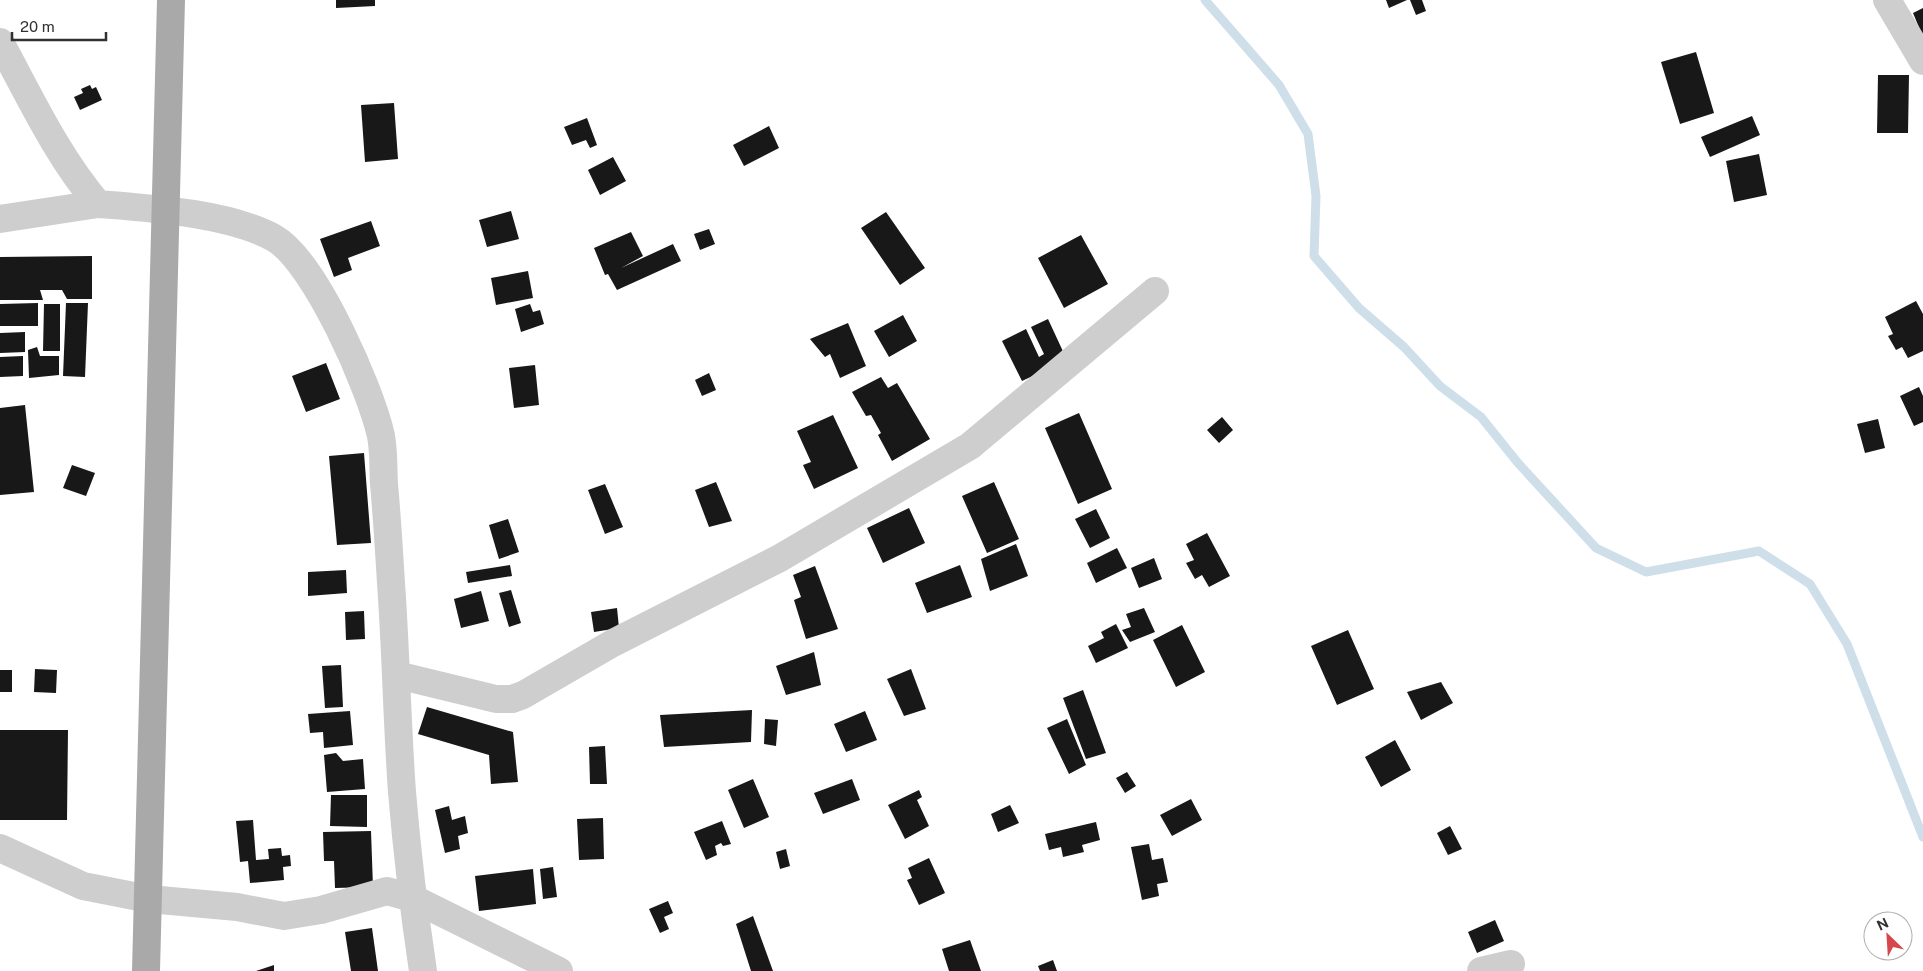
<svg xmlns="http://www.w3.org/2000/svg" width="1923" height="971" font-family="'Public Sans',sans-serif">
<style>
.lines{fill:none;stroke-linecap:round;stroke-linejoin:round}
.stream{stroke:#cfdfea;stroke-width:9}
.building{fill:#181818}
.minor{stroke:#cecece;stroke-width:28}
.major{stroke:#a9a9a9;stroke-width:28}
</style>
<rect width="100%" height="100%" fill="#fff"/>
<g class="lines">
<!-- stream -->
<path class="stream" d="M 1205,0 L 1279,85 L 1308,134 L 1316,196 L 1314,256 L 1359,308 L 1404,347 L 1440,386 L 1481,417 L 1518,463 L 1596,548 L 1646,572 L 1759,551 L 1810,584 L 1847,644 L 1923,837"/>
</g>
<!-- building -->
<path class="building" d="M 336,0 L 375,0 L 375,6 L 336,8 Z
M 1386,0 L 1407,0 L 1389,8 Z
M 1410,0 L 1422,0 L 1426,11 L 1416,15 Z
M 1923,8 L 1923,37 L 1913,13 Z
M 1696,52 L 1714,113 L 1680,124 L 1661,62 Z
M 1878,75 L 1909,75 L 1908,133 L 1877,133 Z
M 90,85 L 92,89 L 96,87 L 102,100 L 80,110 L 74,97 L 83,93 L 81,89 Z
M 394,103 L 398,159 L 365,162 L 361,105 Z
M 1752,116 L 1760,135 L 1710,157 L 1701,137 Z
M 587,118 L 597,145 L 590,148 L 586,140 L 572,145 L 564,127 Z
M 769,126 L 779,148 L 744,166 L 733,145 Z
M 1759,154 L 1767,195 L 1734,202 L 1726,161 Z
M 613,157 L 626,181 L 600,195 L 588,170 Z
M 511,211 L 519,239 L 487,247 L 479,220 Z
M 886,212 L 925,268 L 900,285 L 861,228 Z
M 371,221 L 380,246 L 348,258 L 352,270 L 334,277 L 320,239 Z
M 709,229 L 715,244 L 700,250 L 694,234 Z
M 631,232 L 643,256 L 621,268 L 673,244 L 681,261 L 617,290 L 608,274 L 605,275 L 594,248 Z
M 1081,235 L 1108,284 L 1064,308 L 1038,258 Z
M 92,256 L 92,299 L 67,299 L 62,290 L 40,290 L 43,300 L 0,300 L 0,257 Z
M 528,271 L 533,298 L 496,305 L 491,278 Z
M 1916,301 L 1923,314 L 1923,351 L 1908,358 L 1902,347 L 1896,350 L 1888,336 L 1893,334 L 1885,317 Z
M 38,303 L 38,326 L 0,326 L 0,304 Z
M 66,303 L 88,303 L 85,377 L 63,376 Z
M 44,304 L 60,304 L 60,351 L 43,351 Z
M 530,304 L 533,312 L 540,310 L 544,324 L 521,332 L 515,309 Z
M 903,315 L 917,341 L 889,357 L 874,331 Z
M 1048,319 L 1067,360 L 1022,381 L 1002,341 L 1026,329 L 1039,357 L 1044,354 L 1031,327 Z
M 848,323 L 866,366 L 840,378 L 830,354 L 825,357 L 810,339 Z
M 25,332 L 25,352 L 0,353 L 0,333 Z
M 37,347 L 40,356 L 59,356 L 59,375 L 29,378 L 28,350 Z
M 23,356 L 23,376 L 0,377 L 0,357 Z
M 326,363 L 340,399 L 306,412 L 292,376 Z
M 535,365 L 539,405 L 514,408 L 509,368 Z
M 709,373 L 716,390 L 702,396 L 695,380 Z
M 881,377 L 888,388 L 897,383 L 930,439 L 892,461 L 878,435 L 881,433 L 871,415 L 866,416 L 852,392 Z
M 1919,387 L 1923,396 L 1923,422 L 1914,426 L 1900,396 Z
M 25,405 L 34,492 L 0,495 L 0,408 Z
M 1079,413 L 1112,489 L 1078,504 L 1045,428 Z
M 833,415 L 858,468 L 814,489 L 803,465 L 811,462 L 797,431 Z
M 1222,417 L 1233,430 L 1219,443 L 1207,430 Z
M 1878,419 L 1885,448 L 1865,453 L 1857,424 Z
M 364,453 L 371,543 L 337,545 L 329,456 Z
M 72,465 L 95,473 L 86,496 L 63,488 Z
M 716,482 L 732,521 L 709,527 L 695,490 Z
M 994,482 L 1019,539 L 987,553 L 962,496 Z
M 605,484 L 623,527 L 605,534 L 588,490 Z
M 909,508 L 925,543 L 883,563 L 867,528 Z
M 1096,509 L 1110,538 L 1090,548 L 1075,519 Z
M 508,519 L 519,552 L 499,559 L 489,525 Z
M 1207,533 L 1230,576 L 1209,587 L 1202,575 L 1195,579 L 1186,563 L 1194,560 L 1186,544 Z
M 1016,544 L 1028,576 L 990,591 L 981,559 Z
M 1117,548 L 1127,568 L 1096,583 L 1087,563 Z
M 1154,558 L 1162,579 L 1139,588 L 1131,568 Z
M 510,565 L 512,576 L 468,583 L 466,572 Z
M 960,565 L 972,597 L 927,613 L 915,583 Z
M 815,566 L 838,629 L 806,639 L 794,600 L 801,597 L 793,575 Z
M 346,570 L 347,593 L 308,596 L 308,572 Z
M 511,590 L 521,623 L 509,627 L 499,593 Z
M 481,591 L 489,621 L 461,628 L 454,599 Z
M 617,608 L 619,628 L 594,632 L 591,612 Z
M 1144,608 L 1155,632 L 1130,642 L 1122,630 L 1131,627 L 1126,614 Z
M 364,611 L 365,639 L 346,640 L 345,612 Z
M 1116,624 L 1128,648 L 1096,663 L 1088,646 L 1104,638 L 1101,632 Z
M 1182,625 L 1205,672 L 1176,687 L 1153,640 Z
M 1348,630 L 1374,689 L 1337,705 L 1311,646 Z
M 814,652 L 821,685 L 786,695 L 776,666 Z
M 341,665 L 343,707 L 325,708 L 322,666 Z
M 35,669 L 57,670 L 56,693 L 34,692 Z
M 911,669 L 926,709 L 904,716 L 887,679 Z
M 0,670 L 12,670 L 12,692 L 0,692 Z
M 1441,682 L 1453,703 L 1421,720 L 1407,692 Z
M 1083,690 L 1106,753 L 1086,759 L 1063,698 Z
M 427,707 L 513,732 L 518,782 L 491,784 L 489,755 L 418,734 Z
M 752,710 L 751,742 L 664,747 L 660,715 Z
M 350,711 L 353,745 L 324,748 L 323,732 L 310,733 L 308,714 Z
M 865,711 L 877,740 L 846,752 L 834,724 Z
M 765,719 L 778,720 L 776,746 L 764,744 Z
M 1067,719 L 1086,765 L 1069,774 L 1047,728 Z
M 0,730 L 68,730 L 67,820 L 0,820 Z
M 1395,740 L 1411,770 L 1381,787 L 1365,757 Z
M 605,746 L 607,784 L 590,784 L 589,747 Z
M 336,753 L 343,761 L 363,759 L 365,789 L 327,792 L 324,755 Z
M 1127,772 L 1136,786 L 1125,793 L 1116,778 Z
M 753,779 L 769,817 L 744,828 L 728,790 Z
M 852,779 L 860,800 L 823,814 L 814,793 Z
M 919,790 L 922,797 L 917,800 L 929,826 L 905,839 L 888,805 Z
M 331,795 L 367,795 L 367,827 L 330,826 Z
M 1191,799 L 1202,820 L 1172,836 L 1160,815 Z
M 1010,805 L 1019,823 L 998,832 L 991,814 Z
M 449,806 L 452,820 L 465,816 L 468,833 L 458,836 L 460,849 L 445,853 L 435,810 Z
M 603,818 L 604,859 L 579,860 L 577,819 Z
M 253,820 L 256,860 L 269,859 L 268,849 L 281,848 L 282,856 L 290,855 L 291,866 L 283,867 L 284,880 L 250,883 L 248,861 L 240,862 L 236,821 Z
M 722,821 L 731,844 L 723,846 L 721,843 L 715,846 L 717,855 L 706,860 L 694,832 Z
M 1096,822 L 1100,840 L 1082,845 L 1084,852 L 1063,857 L 1061,847 L 1049,850 L 1045,834 Z
M 1450,826 L 1462,849 L 1448,855 L 1437,833 Z
M 371,831 L 373,887 L 335,888 L 334,861 L 324,861 L 323,832 Z
M 1149,844 L 1152,860 L 1163,858 L 1168,882 L 1157,884 L 1159,896 L 1142,900 L 1131,847 Z
M 786,849 L 790,866 L 780,869 L 776,852 Z
M 929,858 L 945,893 L 919,905 L 907,880 L 912,878 L 908,868 Z
M 553,867 L 557,897 L 543,899 L 540,869 Z
M 533,869 L 536,904 L 479,911 L 475,876 Z
M 668,901 L 673,913 L 664,917 L 669,929 L 660,933 L 649,909 Z
M 753,916 L 773,971 L 751,971 L 736,924 Z
M 1495,920 L 1504,941 L 1477,953 L 1468,932 Z
M 372,928 L 378,971 L 351,971 L 345,932 Z
M 970,940 L 981,971 L 949,971 L 942,949 Z
M 1053,960 L 1057,971 L 1040,971 L 1038,966 Z
M 274,965 L 274,971 L 256,971 Z"/>
<g class="lines">
<!-- minor -->
<path class="minor" d="M 1887,0 L 1923,61
M 0,42 C 30,97 57,156 98,204 C 149,208 229,213 274,238 C 315,261 371,390 381,436 C 384,451 383,468 384,484 C 387,517 389,550 391,583 C 396,653 397,723 402,792 C 407,852 414,911 423,971
M 0,219 L 98,204
M 397,675 L 496,699 L 512,699 L 523,695 L 613,643 L 780,558 L 970,446 L 1155,291
M 0,848 L 83,886 L 149,899 L 237,907 L 284,916 L 321,910 L 387,891 L 412,898 L 559,971
M 1481,971 L 1511,964"/>
<!-- major -->
<path class="major" d="M 146,971 L 171,0"/>
</g>
<!-- north arrow -->
<g transform="translate(1888 936) rotate(335)"><circle r="24" fill="#ffffff" stroke="#adadad"/>
<path d="M0-4L9 19L0 12L-9 19Z" fill="#d5464d"/>
<text y="-8" font-size="14" font-weight="bold" text-anchor="middle" fill="#313131">N</text>
</g>
<!-- scale -->
<path d="M12 32v8h94v-8" fill="none" stroke="#313131" stroke-width="2.5"/>
<text x="20" y="32" font-size="15" fill="#313131" stroke="#ffffff" stroke-width="4" paint-order="stroke">20 m</text>
</svg>
